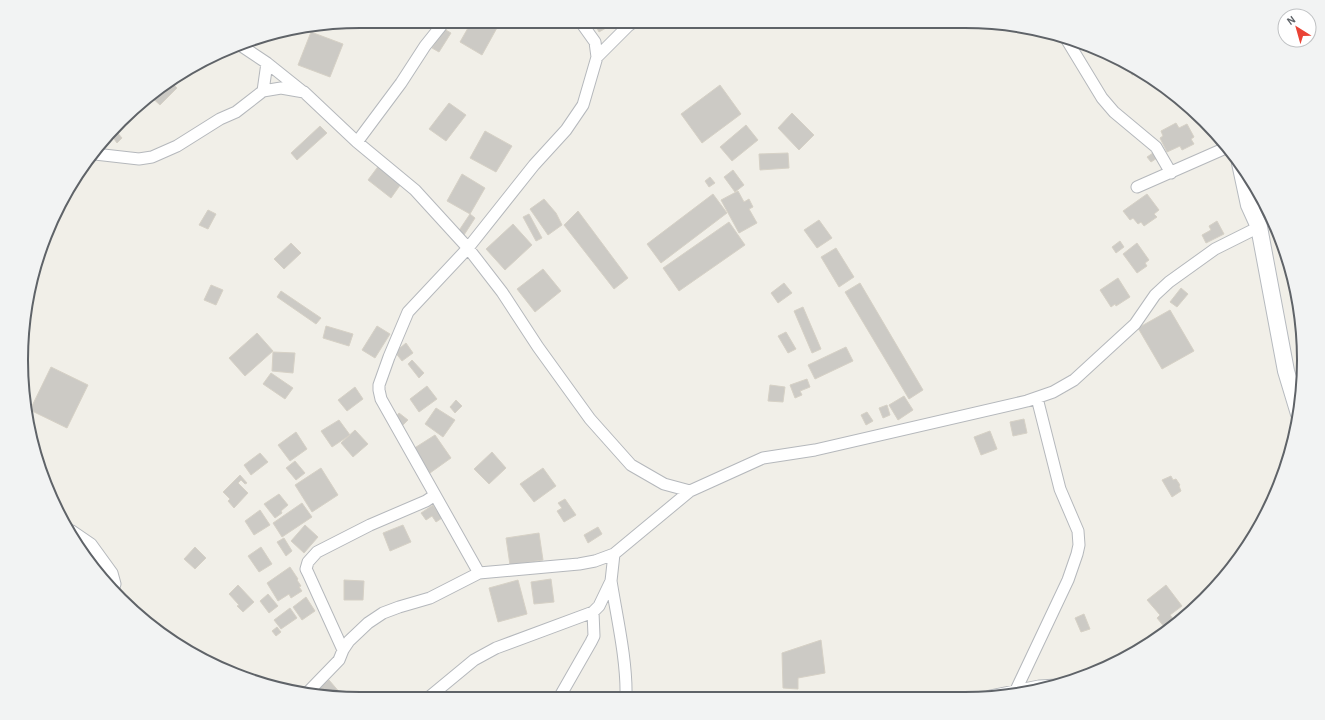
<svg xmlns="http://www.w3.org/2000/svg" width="1325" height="720" font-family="'Alegreya Sans',sans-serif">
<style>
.building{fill:#cccac5;stroke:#d6d1c6}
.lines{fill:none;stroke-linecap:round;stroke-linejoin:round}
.street-casing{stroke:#b5b8bc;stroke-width:13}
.secondary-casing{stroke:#b6babf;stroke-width:18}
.street{stroke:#fff;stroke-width:11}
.secondary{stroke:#fff;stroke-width:16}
.rim{fill:none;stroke:#5f6368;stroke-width:2}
</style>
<rect width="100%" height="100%" fill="#f1efe8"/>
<!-- building -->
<path class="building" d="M 472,21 L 490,21 L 498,26 L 482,55 L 460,42 Z
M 593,21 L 618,21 L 599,32 Z
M 444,29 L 451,33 L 439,52 L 432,48 Z
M 311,32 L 343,44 L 330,77 L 298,65 Z
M 1127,63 L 1134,66 L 1142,72 L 1132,75 Z
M 171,82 L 177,88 L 160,105 L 149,95 L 153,91 Z
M 720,85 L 741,114 L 702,143 L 681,114 Z
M 449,103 L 466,115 L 446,141 L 429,129 Z
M 792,113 L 814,135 L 799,150 L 778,128 Z
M 1176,123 L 1179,128 L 1187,124 L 1194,137 L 1191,139 L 1194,144 L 1182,150 L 1180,146 L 1167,152 L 1160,138 L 1163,136 L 1161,131 Z
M 746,125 L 758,140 L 732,161 L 720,147 Z
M 320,126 L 327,133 L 297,160 L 291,153 Z
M 116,131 L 122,138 L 117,143 L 112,136 Z
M 485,131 L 512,146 L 496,172 L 470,158 Z
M 788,153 L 789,168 L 760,170 L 759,154 Z
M 1153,153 L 1157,158 L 1151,162 L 1147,157 Z
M 380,164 L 403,181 L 391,198 L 368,180 Z
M 733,170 L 744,185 L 735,192 L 724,177 Z
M 462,174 L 485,188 L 470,214 L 447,201 Z
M 710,177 L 715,183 L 709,187 L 705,181 Z
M 738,191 L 744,202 L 749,199 L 753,207 L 749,209 L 757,223 L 739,233 L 721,200 Z
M 713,194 L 727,213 L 661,263 L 647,244 Z
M 1147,194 L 1159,210 L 1154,214 L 1157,217 L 1144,226 L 1141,222 L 1138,224 L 1133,218 L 1130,220 L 1123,211 Z
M 544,199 L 556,213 L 562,225 L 548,235 L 530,209 Z
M 208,210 L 216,214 L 208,229 L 199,225 Z
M 578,211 L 628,278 L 614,289 L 564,225 Z
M 470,214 L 475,218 L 464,235 L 458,232 Z
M 529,214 L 542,238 L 536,241 L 523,217 Z
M 819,220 L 832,238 L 817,248 L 804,230 Z
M 1217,221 L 1224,234 L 1206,243 L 1202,235 L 1211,230 L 1209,226 Z
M 729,222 L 745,245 L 679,291 L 663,268 Z
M 513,224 L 532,245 L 505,270 L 486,249 Z
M 1120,241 L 1124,247 L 1116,253 L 1112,247 Z
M 291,243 L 301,253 L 284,269 L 274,259 Z
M 1137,243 L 1149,260 L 1145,263 L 1147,266 L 1137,273 L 1123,254 Z
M 836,248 L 854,277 L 839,287 L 821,257 Z
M 543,269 L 561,291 L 535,312 L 517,289 Z
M 1118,278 L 1130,297 L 1116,306 L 1115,304 L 1111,307 L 1100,290 Z
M 784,283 L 792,293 L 778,303 L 771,293 Z
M 860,283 L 923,390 L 909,399 L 845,292 Z
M 211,285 L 223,290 L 216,305 L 204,300 Z
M 1181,288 L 1188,294 L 1177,307 L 1170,302 Z
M 281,291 L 321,318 L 316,324 L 277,297 Z
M 803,307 L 821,349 L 812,353 L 794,311 Z
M 1170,310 L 1194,351 L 1162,369 L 1138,328 Z
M 326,326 L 353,334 L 349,346 L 323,338 Z
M 377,326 L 390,334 L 375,358 L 362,350 Z
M 786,332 L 796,349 L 788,353 L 778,336 Z
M 257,333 L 273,351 L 245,376 L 229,358 Z
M 406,343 L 413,353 L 402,361 L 395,352 Z
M 846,347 L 853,361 L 815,379 L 808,365 Z
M 273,352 L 295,353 L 293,373 L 272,371 Z
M 412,360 L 424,373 L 419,378 L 408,364 Z
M 51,367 L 88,385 L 67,428 L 30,410 Z
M 271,373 L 293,388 L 285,399 L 263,384 Z
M 807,379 L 810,387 L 800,391 L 802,395 L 795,398 L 790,385 Z
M 770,385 L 785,387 L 783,402 L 768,401 Z
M 427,386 L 437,399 L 419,412 L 410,399 Z
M 355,387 L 363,399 L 347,411 L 338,400 Z
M 904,396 L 913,410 L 898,420 L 889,405 Z
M 456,400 L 462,406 L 455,413 L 450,407 Z
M 887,405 L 890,415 L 883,418 L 879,408 Z
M 436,408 L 455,420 L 443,437 L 425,424 Z
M 867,412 L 873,421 L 866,425 L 861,415 Z
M 399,413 L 408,420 L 403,425 L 395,418 Z
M 1024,419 L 1027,433 L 1013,436 L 1010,422 Z
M 339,420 L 350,435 L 332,447 L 321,431 Z
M 355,430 L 368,444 L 353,457 L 341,443 Z
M 990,431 L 997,449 L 981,455 L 974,437 Z
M 296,432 L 307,449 L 290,461 L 278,445 Z
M 435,435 L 451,458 L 430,473 L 413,449 Z
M 492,452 L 506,468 L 489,484 L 474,469 Z
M 260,453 L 268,462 L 251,475 L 244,465 Z
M 295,461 L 305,473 L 296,480 L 286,468 Z
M 321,468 L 338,495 L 312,512 L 295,485 Z
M 543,468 L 556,486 L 534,502 L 520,484 Z
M 240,475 L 247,483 L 245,484 L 241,480 L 238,483 L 248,493 L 234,508 L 228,501 L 230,499 L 223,492 Z
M 1171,476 L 1173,480 L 1176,479 L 1180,485 L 1179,486 L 1181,491 L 1172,497 L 1162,480 Z
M 279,494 L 288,505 L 281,511 L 282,513 L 275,518 L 264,504 Z
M 565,499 L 576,515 L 564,522 L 557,511 L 562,508 L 558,503 Z
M 302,503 L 312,517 L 282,537 L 273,523 Z
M 433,505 L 442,518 L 436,522 L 432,516 L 426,520 L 421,513 Z
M 260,510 L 270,525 L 254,535 L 245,521 Z
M 305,525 L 318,537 L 304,553 L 291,541 Z
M 403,525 L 411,542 L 390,551 L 383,533 Z
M 598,527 L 602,534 L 588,543 L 584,535 Z
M 539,533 L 543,560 L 510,565 L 506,538 Z
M 284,538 L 292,551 L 286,556 L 277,542 Z
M 195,547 L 206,558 L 195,569 L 184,559 Z
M 261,547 L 272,564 L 259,572 L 248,556 Z
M 290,567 L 298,579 L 297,580 L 301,586 L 299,587 L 302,591 L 291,598 L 289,594 L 278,601 L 267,583 Z
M 551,579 L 554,602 L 534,604 L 531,582 Z
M 344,580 L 364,581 L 363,600 L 344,600 Z
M 518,580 L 527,614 L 498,622 L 489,588 Z
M 238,585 L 254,602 L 243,612 L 237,606 L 239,605 L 229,594 Z
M 1166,585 L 1182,606 L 1170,615 L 1175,621 L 1166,629 L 1157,618 L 1160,615 L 1147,600 Z
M 268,594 L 278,606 L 269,613 L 260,601 Z
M 306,597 L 315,611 L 302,620 L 293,607 Z
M 290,608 L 297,618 L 281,629 L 274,620 Z
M 1084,614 L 1090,629 L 1081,632 L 1075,618 Z
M 277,627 L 281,632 L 276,636 L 272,631 Z
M 821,640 L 825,673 L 798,678 L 798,689 L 783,688 L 782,653 Z
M 329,680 L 341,694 L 336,698 L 311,694 Z"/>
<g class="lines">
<!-- street casing -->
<g class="street-casing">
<path id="street" d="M 1065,37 L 1102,98 L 1114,112 L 1156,147 L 1171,173
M 240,45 L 267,63 L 302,91
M 597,57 L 628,26 L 635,21
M 263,91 L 267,63
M 357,142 L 401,83 L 425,46 L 445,21
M 95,154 L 139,159 L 152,157 L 177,146 L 220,119 L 236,112 L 263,91 L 281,88 L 304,92 L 357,142 L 415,190 L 468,248 L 502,292 L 538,347 L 590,419 L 631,465 L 664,484 L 690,491 L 763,458 L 815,450 L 1027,401 L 1053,392 L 1074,380 L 1135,324 L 1155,295 L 1169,282 L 1215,249 L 1259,227
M 1137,187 L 1228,147
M 1249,205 L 1263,200
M 72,531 L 91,544 L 112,573 L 115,584 L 113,590
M 479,573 L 381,399 L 379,390 L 379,385 L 389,357 L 408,312 L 468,248 L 534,165 L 566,130 L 583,105 L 597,57 L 595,42 L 580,21
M 611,581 C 617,618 627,661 626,697
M 343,650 L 308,573 L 306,569 L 308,562 L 317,552 L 370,525 L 426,501 L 435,495
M 1016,690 L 1068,580 L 1077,554 L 1079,545 L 1078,531 L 1060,489 L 1037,398
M 307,693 L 339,660 L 343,650 L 349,641 L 368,623 L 383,613 L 399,607 L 430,598 L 479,573 L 579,564 L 595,561 L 614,554 L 690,491
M 990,696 L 1039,686 L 1057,685
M 428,698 L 474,660 L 496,648 L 593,612 L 599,606 L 611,581 L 614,554
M 559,698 L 591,642 L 594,636 L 593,612"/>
</g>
<!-- secondary casing -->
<g class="secondary-casing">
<path id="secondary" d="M 1240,163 L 1249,205 L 1259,227 L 1286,371 L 1299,414"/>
</g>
<!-- street -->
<use href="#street" class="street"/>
<!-- secondary -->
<use href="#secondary" class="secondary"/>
</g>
<!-- crop -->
<path d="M0 0H1325V720H0ZM360 28H965A332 332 0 0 1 1297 360V360A332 332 0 0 1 965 692H360A332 332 0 0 1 28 360V360A332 332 0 0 1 360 28Z" fill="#f2f3f3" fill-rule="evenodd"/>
<path class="rim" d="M360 28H965A332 332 0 0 1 1297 360V360A332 332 0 0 1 965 692H360A332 332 0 0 1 28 360V360A332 332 0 0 1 360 28Z"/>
<!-- north arrow -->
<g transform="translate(1297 28) rotate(323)"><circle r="19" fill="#ffffff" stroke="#bfc1c3"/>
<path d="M0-3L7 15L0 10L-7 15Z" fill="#ea4335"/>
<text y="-6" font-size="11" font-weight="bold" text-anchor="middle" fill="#5f6368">N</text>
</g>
</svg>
